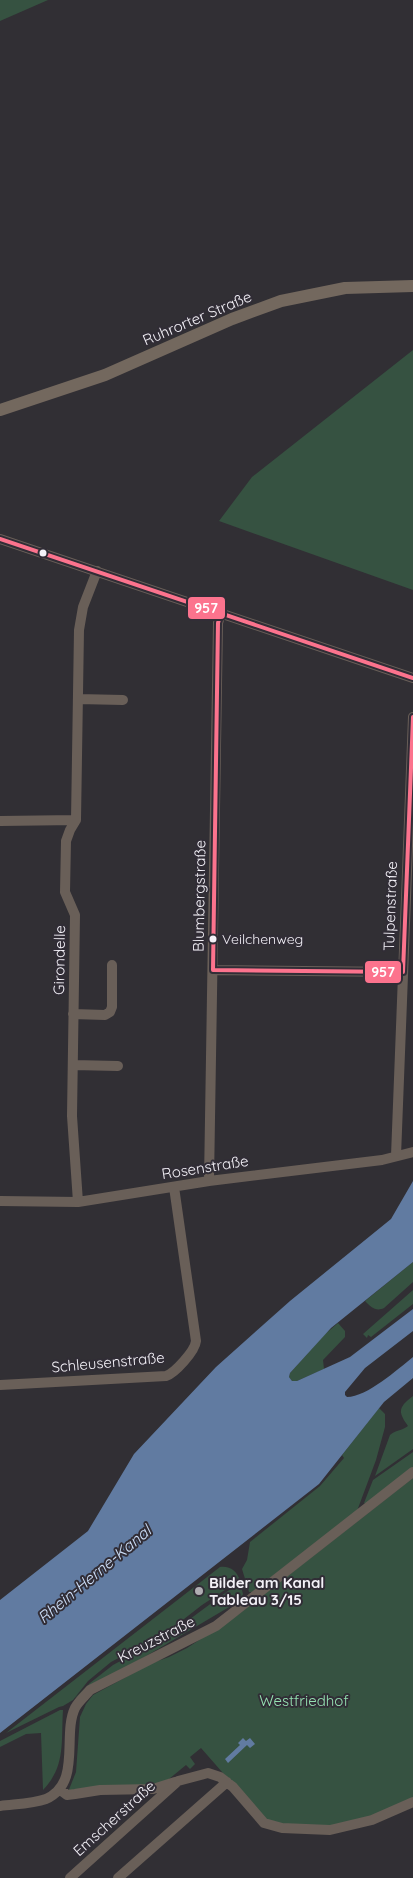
<svg xmlns="http://www.w3.org/2000/svg" width="413" height="1878" font-family="Quicksand,sans-serif">
<style>
.green{fill:#365241}
.water{fill:#617ba1}
.lines{fill:none;stroke-linecap:round;stroke-linejoin:round}
.minor{stroke:#695f58;stroke-width:10}
.major{stroke:#73685e;stroke-width:12}
.bus-1-casing{stroke:#312d36;stroke-width:8}
.bus-1{stroke:#fc738d;stroke-width:4}
.bus-dot{fill:#f4f2f8;stroke:#312d36;stroke-width:2}
.poi-dot{fill:#b0aeb3;stroke:#312d36;stroke-width:2}
.labels{text-anchor:middle;dominant-baseline:central;stroke-width:4;stroke-linejoin:round;paint-order:stroke}
.bus-label{font-size:14px;fill:#f4f2f8;stroke:#312d36;text-anchor:start}
.street-label{font-size:15px;fill:#f4f2f8;stroke:#312d36}
.poi-label{font-size:15px;font-weight:bold;fill:#f4f2f8;stroke:#312d36;text-anchor:start}
.park-label{font-size:15px;fill:#95e2b2;stroke:#312d36}
.water-label{font-size:16px;font-style:italic;fill:#cfe1fb;stroke:#312d36}
.line-badge{stroke:#312d36;stroke-width:2}
.badge-label{font-size:14px;text-anchor:middle;font-weight:bold;fill:#fff}
</style>
<rect width="100%" height="100%" fill="#312f34"/>
<!-- green -->
<path class="green" d="M 0,0 L 48,0 L 0,21 Z
M 413,350 L 413,590 L 219,521 L 252,477 Z
M 413,1262 L 413,1282 L 384,1308 C 376,1312 371,1307 365,1301 Z
M 413,1290 L 413,1304 L 371,1337 L 368,1335 L 367,1338 L 363,1334 Z
M 338,1323 L 345,1331 L 345,1337 L 323,1360 L 324,1369 L 297,1381 L 292,1381 L 289,1377 L 290,1373 L 324,1335 Z
M 413,1396 L 413,1449 L 375,1476 L 390,1435 C 395,1430 402,1431 408,1426 C 397,1411 399,1407 413,1396 Z
M 379,1408 L 385,1414 L 385,1427 L 376,1460 L 357,1511 L 252,1592 L 249,1592 L 242,1569 L 247,1560 L 250,1542 L 320,1486 L 344,1458 L 342,1455 Z
M 413,1452 L 413,1468 L 367,1504 L 364,1503 L 373,1480 Z
M 413,1478 L 413,1799 L 372,1817 L 330,1828 L 282,1826 L 265,1821 L 201,1748 L 190,1757 L 195,1764 L 190,1769 L 186,1765 L 169,1779 L 156,1785 L 68,1792 L 76,1772 L 80,1717 L 86,1704 L 93,1695 L 152,1663 L 169,1657 L 187,1648 L 239,1614 Z
M 220,1567 C 231,1566 236,1571 240,1580 L 202,1605 L 166,1633 L 111,1662 L 88,1681 L 73,1700 L 63,1706 L 59,1707 L 6,1733 Z
M 240,1582 L 243,1594 L 241,1600 L 75,1698 L 90,1683 L 113,1665 L 167,1636 Z
M 60,1710 L 63,1710 C 61,1742 66,1766 43,1790 L 41,1733 L 26,1734 L 0,1747 L 0,1741 Z"/>
<!-- water -->
<path class="water" d="M 413,1181 L 413,1262 L 331,1328 L 290,1373 L 289,1377 L 292,1381 L 297,1381 L 350,1357 L 413,1309 L 413,1331 L 365,1368 L 345,1392 L 345,1395 L 347,1397 C 367,1397 398,1369 413,1357 L 413,1378 L 384,1402 L 319,1484 L 0,1733 L 0,1600 L 88,1531 L 134,1454 L 216,1367 L 290,1301 L 391,1219 Z
M 243,1738 L 246,1741 L 250,1738 L 255,1744 L 250,1748 L 247,1745 L 228,1763 L 225,1759 L 240,1745 L 238,1743 Z"/>
<g class="lines">
<!-- minor -->
<path class="minor" d="M 0,539 L 413,678
M 78,699 L 123,700
M 0,821 L 76,820
M 213,970 L 403,972
M 73,1014 L 105,1015 L 110,1012 L 112,1007 L 112,965
M 73,1065 L 118,1066
M 396,1156 L 413,717
M 209,1181 L 218,623 L 221,613
M 0,1201 L 78,1202 L 209,1181 L 382,1160 L 413,1152
M 78,1202 L 72,1116 L 75,915 L 65,892 L 66,841 L 70,830 L 76,820 L 79,630 L 83,607 L 97,571
M 0,1385 L 166,1376 C 175,1373 195,1351 196,1341 L 174,1187
M 59,1789 L 67,1795 L 75,1794 L 100,1790 L 153,1789 L 175,1782
M 0,1806 C 15,1804 32,1804 46,1799 C 82,1783 62,1735 75,1708 C 78,1702 85,1696 90,1690 L 216,1626 L 413,1472
M 70,1878 L 178,1781 L 208,1773 L 220,1777 L 233,1787 L 264,1823 L 282,1828 L 330,1830 L 372,1820 L 413,1802
M 118,1878 L 227,1782"/>
<!-- major -->
<path class="major" d="M 0,410 L 105,375 L 232,319 L 281,301 L 345,288 L 413,286"/>
<!-- bus-1 casing -->
<g class="bus-1-casing">
<path id="bus-1" d="M 0,539 L 413,678
M 221,613 L 218,623 L 213,970 L 403,972 L 413,717"/>
</g>
<!-- bus-1 -->
<use href="#bus-1" class="bus-1"/>
</g>
<!-- markers -->
<g class="bus-dot">
<circle cx="43" cy="553" r="4.5"/>
<circle cx="213" cy="939" r="4.5"/>
</g>
<circle class="poi-dot" cx="199" cy="1591" r="5"/>
<g class="labels">
<!-- bus labels -->
<g class="bus-label">
<text x="222" y="939">Veilchenweg</text>
</g>
<!-- street labels -->
<g class="street-label">
<text transform="translate(197 318) rotate(-23)">Ruhrorter Straße</text>
<text transform="translate(199 896) rotate(-89)">Blumbergstraße</text>
<text transform="translate(390 906) rotate(-88)">Tulpenstraße</text>
<text transform="translate(59 960) rotate(-89)">Girondelle</text>
<text transform="translate(205 1167) rotate(-9)">Rosenstraße</text>
<text transform="translate(108 1362) rotate(-5)">Schleusenstraße</text>
<text transform="translate(156 1639) rotate(-27)">Kreuzstraße</text>
<text transform="translate(114 1818) rotate(-42)">Emscherstraße</text>
</g>
<!-- poi labels -->
<g class="poi-label">
<text x="209" y="1582">Bilder am Kanal<tspan x="209" dy="17">Tableau 3/15</tspan></text>
</g>
<!-- park labels -->
<g class="park-label">
<text x="304" y="1700">Westfriedhof</text>
</g>
<!-- water labels -->
<g class="water-label">
<text transform="translate(94 1574) rotate(-40)">Rhein-Herne-Kanal</text>
</g>
</g>
<g class="line-badge">
<rect x="187" y="596" width="39" height="24" rx="5" fill="#fc738d"/>
<rect x="364" y="960" width="38" height="24" rx="5" fill="#fc738d"/>
</g>
<g class="badge-label">
<text x="206" y="613">957</text>
<text x="383" y="977">957</text>
</g>
</svg>
